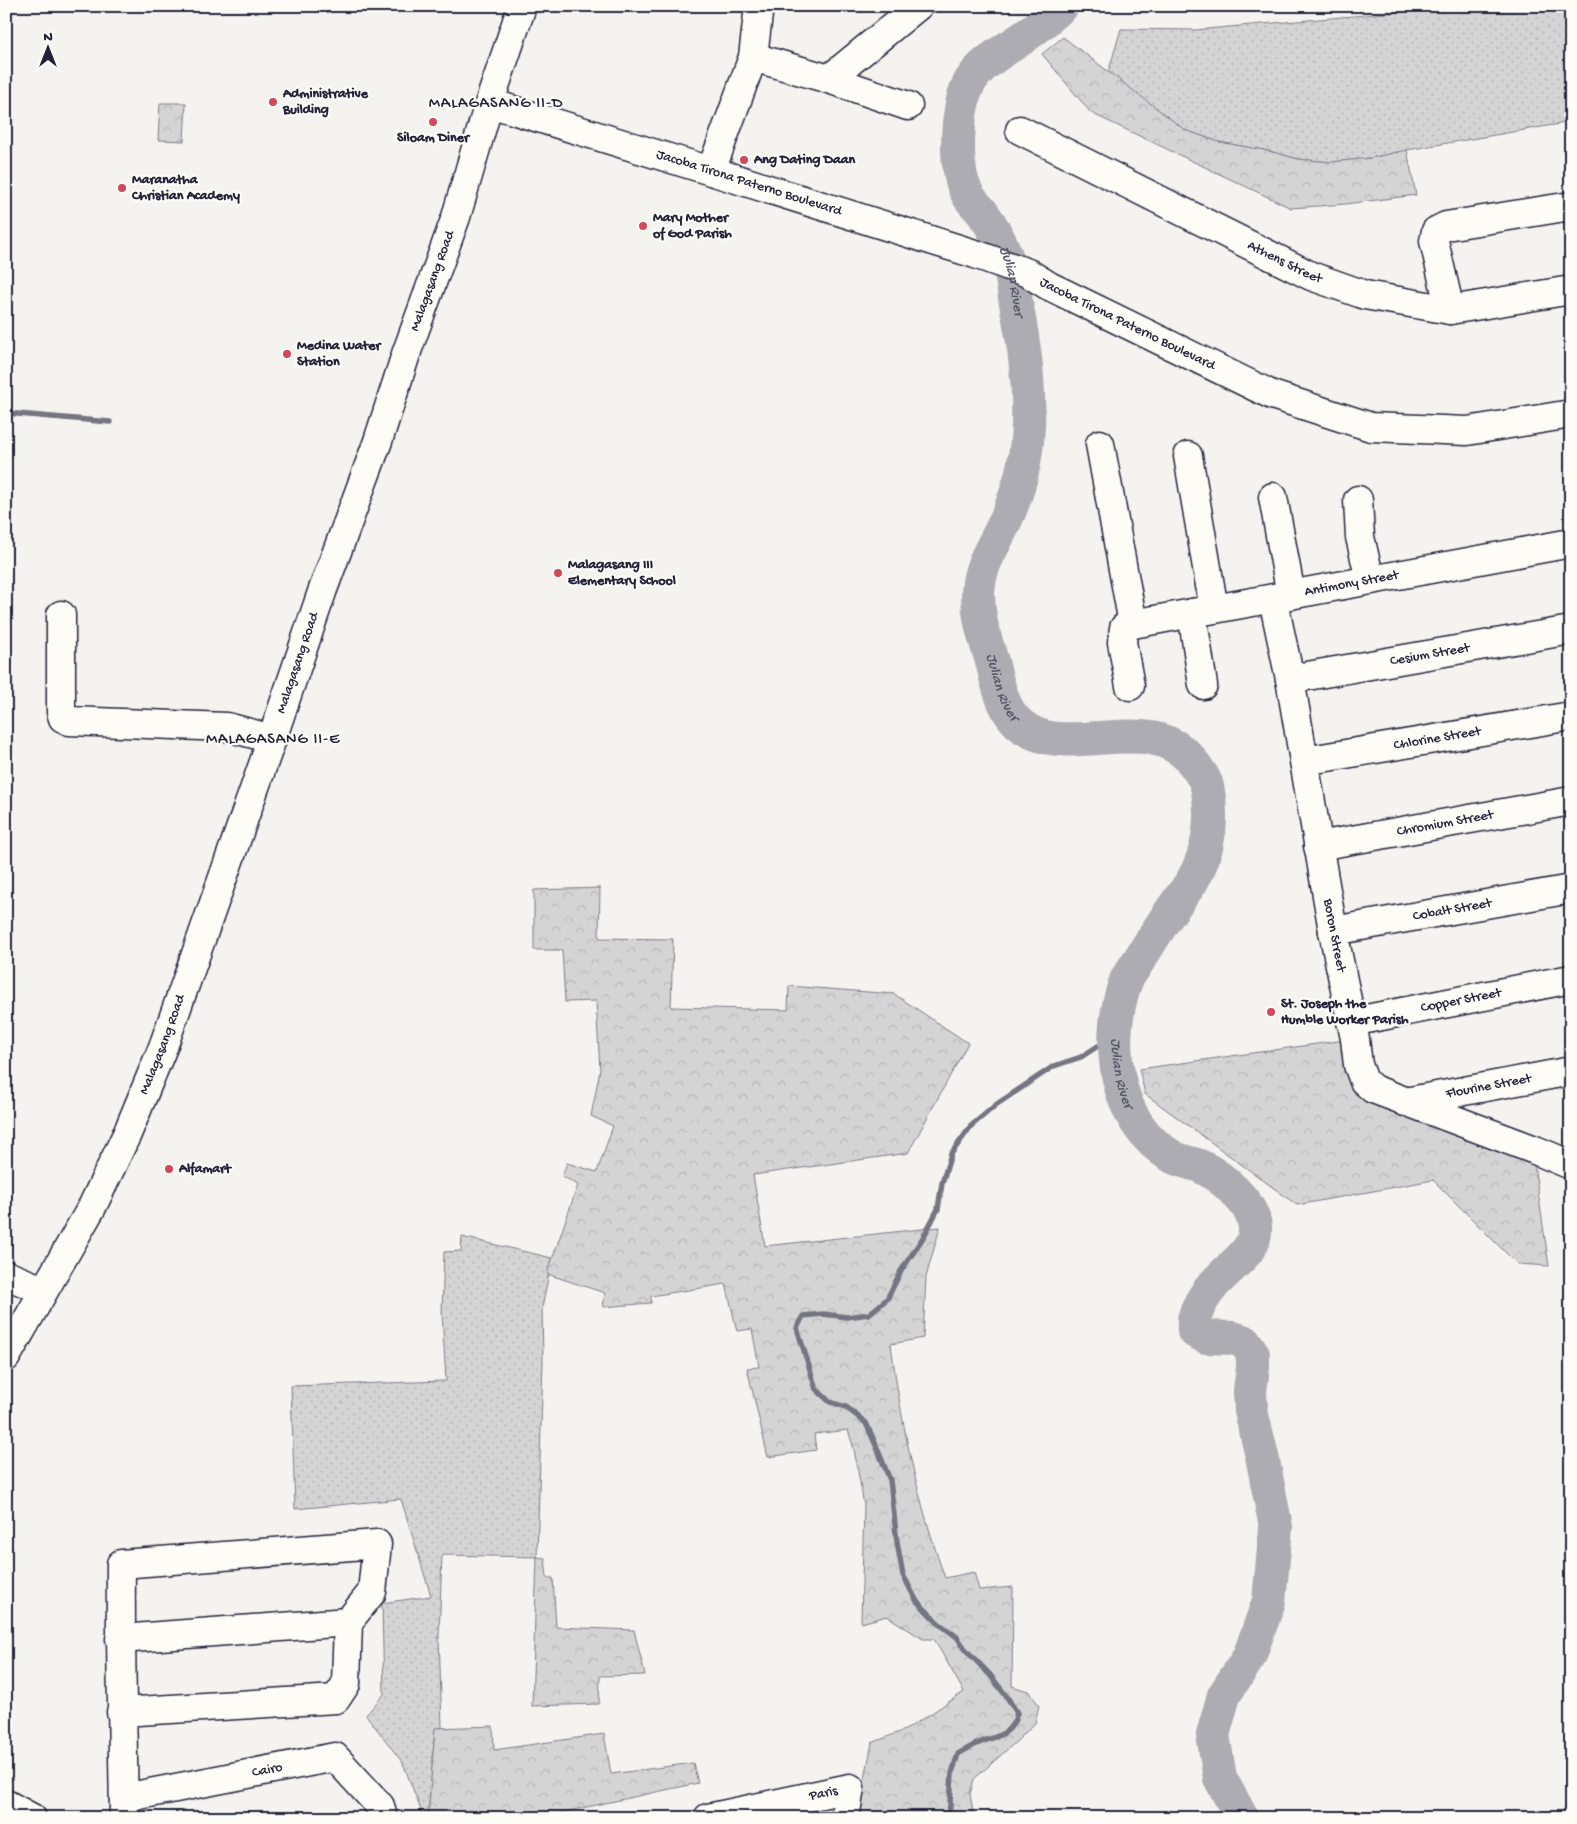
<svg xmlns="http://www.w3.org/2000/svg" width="1577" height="1824" font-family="'Gochi Hand',sans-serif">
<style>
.grass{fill:url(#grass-dots);stroke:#7c7b88}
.forest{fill:url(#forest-crowns);stroke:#7c7b88}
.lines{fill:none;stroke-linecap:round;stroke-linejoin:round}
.stream{stroke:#757582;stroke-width:5.5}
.river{stroke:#acacb2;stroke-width:34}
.minor-casing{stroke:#22223b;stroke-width:31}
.major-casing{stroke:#22223b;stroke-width:31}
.minor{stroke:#fdfcf7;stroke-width:28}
.major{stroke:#fdfcf7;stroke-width:28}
.poi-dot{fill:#d1495b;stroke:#fdfcf7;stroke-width:2}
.labels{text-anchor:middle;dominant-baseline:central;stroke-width:4.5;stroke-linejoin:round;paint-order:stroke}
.poi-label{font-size:14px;font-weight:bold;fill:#22223b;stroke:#fdfcf7;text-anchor:start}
.street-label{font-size:14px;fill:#22223b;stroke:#fdfcf7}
.water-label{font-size:15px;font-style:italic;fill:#59596b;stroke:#fdfcf7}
.quarter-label{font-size:16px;letter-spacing:1px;fill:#22223b;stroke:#fdfcf7}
</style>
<defs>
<pattern id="grass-dots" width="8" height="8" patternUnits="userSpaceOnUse" patternTransform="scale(1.25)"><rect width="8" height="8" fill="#d5d4d5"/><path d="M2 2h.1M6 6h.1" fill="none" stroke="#b7b6b8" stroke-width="1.8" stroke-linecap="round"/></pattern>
<pattern id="forest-crowns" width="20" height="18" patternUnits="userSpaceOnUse" patternTransform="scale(1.25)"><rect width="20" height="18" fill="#d5d4d5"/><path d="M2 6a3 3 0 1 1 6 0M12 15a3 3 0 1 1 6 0" fill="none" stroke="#b7b6b8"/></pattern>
</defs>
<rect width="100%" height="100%" fill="#f4f3ef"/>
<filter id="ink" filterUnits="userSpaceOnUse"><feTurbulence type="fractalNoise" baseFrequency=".02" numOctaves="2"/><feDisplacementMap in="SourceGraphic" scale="10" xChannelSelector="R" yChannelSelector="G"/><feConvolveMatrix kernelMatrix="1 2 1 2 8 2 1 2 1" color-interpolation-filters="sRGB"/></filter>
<g filter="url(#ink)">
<!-- grass -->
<path class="grass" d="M 1466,6 L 1571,6 L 1571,122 L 1407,150 L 1371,158 L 1331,162 L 1298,159 L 1269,151 L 1219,142 L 1185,130 L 1108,73 L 1121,29 L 1195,30 Z
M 462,1237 L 552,1258 L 542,1308 L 543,1361 L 537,1557 L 442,1555 L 439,1636 L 442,1728 L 435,1729 L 428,1818 L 424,1818 L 403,1763 L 366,1715 L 384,1694 L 382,1603 L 431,1596 L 401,1499 L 295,1509 L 291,1386 L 446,1381 L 442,1313 L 444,1252 L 461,1251 Z"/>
<!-- forest -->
<path class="forest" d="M 1063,37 L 1185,130 L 1219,142 L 1269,151 L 1298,159 L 1331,162 L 1371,158 L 1407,150 L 1416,195 L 1345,204 L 1291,208 L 1091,113 L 1042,54 Z
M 160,103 L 186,103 L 184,141 L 158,140 Z
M 600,888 L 599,938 L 673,939 L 671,1007 L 788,1010 L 789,986 L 894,994 L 968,1043 L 908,1153 L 753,1175 L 765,1246 L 940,1227 L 926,1277 L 923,1338 L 891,1344 C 901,1424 918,1502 945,1578 L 974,1572 L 979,1590 L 1013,1587 L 1012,1686 L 1028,1691 L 1039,1705 L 1035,1723 L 1018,1740 L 974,1779 L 970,1794 L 974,1818 L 857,1818 L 872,1743 L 907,1729 L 964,1692 L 934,1639 L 923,1639 L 887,1616 L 861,1623 L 864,1505 L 854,1449 L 848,1430 L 814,1434 L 816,1450 L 768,1457 L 747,1368 L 759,1367 L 752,1329 L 737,1331 L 726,1284 L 651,1296 L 651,1303 L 603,1307 L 605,1293 L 547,1274 L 578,1185 L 562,1176 L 567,1163 L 597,1172 L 613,1126 L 591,1116 L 600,1070 L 596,1001 L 565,1002 L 562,950 L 534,950 L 534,890 Z
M 1352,1039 L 1357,1066 L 1532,1151 L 1549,1266 L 1517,1264 L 1433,1180 L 1297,1205 L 1145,1094 L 1139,1069 Z
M 537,1557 L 545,1558 L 547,1578 L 553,1578 L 556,1627 L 634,1630 L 645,1675 L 600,1676 L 599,1704 L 532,1706 Z
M 493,1726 L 494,1750 L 604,1734 L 611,1774 L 693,1763 L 698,1783 L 536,1818 L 428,1818 L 435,1728 Z"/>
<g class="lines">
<!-- stream -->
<path class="stream" d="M 6,413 L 110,422
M 949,1818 L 952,1773 L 958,1754 C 965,1750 972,1746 979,1743 C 998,1735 1011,1736 1017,1713 L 1007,1697 L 990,1675 L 966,1650 L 957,1637 L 937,1622 L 916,1600 L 903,1575 L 897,1542 L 890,1480 L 875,1443 L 866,1423 L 846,1407 L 830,1402 L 816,1389 L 797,1328 L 803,1316 L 823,1314 L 847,1317 L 869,1314 L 887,1299 L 901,1271 L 924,1236 L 938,1209 L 942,1183 L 951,1154 L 971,1126 L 997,1104 L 1054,1066 L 1081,1057 L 1115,1035"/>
<!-- river -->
<path class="river" id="s1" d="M 1062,6 C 1050,17 1037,28 1024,37 C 1000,54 972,66 964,96 C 957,122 954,169 967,193 C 970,200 977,206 982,212 C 993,227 1002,243 1008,261 C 1012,275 1014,289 1016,303 C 1022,333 1027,364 1028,395 C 1030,443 1024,482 1003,526 C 994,545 982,562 979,583 C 975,610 984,636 992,661 C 996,677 999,693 1007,708 C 1045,778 1150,699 1195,765 C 1199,771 1205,778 1207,786 C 1214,818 1209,853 1192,881 C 1183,895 1172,908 1164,921 C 1151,940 1140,960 1127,978 C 1104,1037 1112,1123 1173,1157 C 1182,1162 1193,1163 1202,1167 C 1222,1177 1253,1203 1255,1227 C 1257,1247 1237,1261 1225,1273 C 1213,1284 1200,1300 1195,1316 C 1193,1321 1194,1326 1194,1331 L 1206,1337 L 1233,1338 L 1245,1342 L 1253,1354 L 1253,1367 L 1250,1391 L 1251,1411 L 1262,1456 L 1276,1527 L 1269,1601 L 1249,1657 L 1224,1695 L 1213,1735 L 1220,1778 L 1242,1818"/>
<!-- minor casing -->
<g class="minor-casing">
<g id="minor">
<path d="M 753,57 L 759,6"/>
<path d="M 829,79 L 908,106"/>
<path id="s2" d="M 490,103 L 711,171 L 975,254 L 1028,273 L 1049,286 L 1272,395 L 1371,427 L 1467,431 L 1571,414"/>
<path id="s3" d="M 1020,130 L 1311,276 L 1365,295 L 1450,310 L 1571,290"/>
<path d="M 711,171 L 753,57 L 829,79 L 918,6"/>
<path d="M 1450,310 L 1434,241 L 1436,231 L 1446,226 L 1571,206"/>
<path d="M 1100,444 L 1133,624"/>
<path d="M 1188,456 L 1214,609"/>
<path d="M 1273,497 L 1291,595"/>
<path d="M 1358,500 L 1360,537 L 1370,580"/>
<path id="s4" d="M 1273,599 L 1290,679 L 1333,931 L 1355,1039 L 1358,1065 L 1364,1081 L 1373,1089 L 1535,1150 L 1571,1165"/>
<path d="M 1192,613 L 1203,685"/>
<path d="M 61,615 L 61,712 L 63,718 L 69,721 L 227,727 L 272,739"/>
<path id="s5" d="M 1290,679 L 1571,630"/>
<path id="s6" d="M 1130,686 L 1122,642 L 1124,628 L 1133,624 L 1571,543"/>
<path id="s7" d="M 1304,761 L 1571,716"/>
<path id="s8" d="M 1318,846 L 1571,801"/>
<path id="s9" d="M 1333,931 L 1571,889"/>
<path id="s10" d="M 1351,1022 L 1571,979"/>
<path id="s11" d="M 1405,1102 L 1571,1071"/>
<path d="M 6,1275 L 43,1290"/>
<path d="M 120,1639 L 348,1622"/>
<path d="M 121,1712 L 336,1699 L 346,1684 L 348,1622 L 372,1592 L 377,1544 L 121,1564 C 120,1649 123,1733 124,1818"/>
<path id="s12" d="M 124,1798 L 335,1757 L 380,1806 L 383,1818"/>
<path d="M 6,1804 L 32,1818"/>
<path id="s13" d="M 708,1818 L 850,1788 L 845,1818"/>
</g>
</g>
<!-- major casing -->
<g class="major-casing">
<g id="major">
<path id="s14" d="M 6,1357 L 92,1207 L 127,1134 L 163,1047 L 272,739 L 322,592 L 378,441 L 406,354 L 456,217 L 487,110 L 522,6"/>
</g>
</g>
<!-- minor -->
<use href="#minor" class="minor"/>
<!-- major -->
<use href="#major" class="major"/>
</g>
</g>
<!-- markers -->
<g class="poi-dot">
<circle cx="273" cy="102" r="5"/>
<circle cx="433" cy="122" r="5"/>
<circle cx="744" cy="160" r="5"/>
<circle cx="122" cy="188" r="5"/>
<circle cx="643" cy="226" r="5"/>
<circle cx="287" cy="354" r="5"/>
<circle cx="558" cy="573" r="5"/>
<circle cx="1271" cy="1012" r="5"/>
<circle cx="169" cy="1169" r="5"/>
</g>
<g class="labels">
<!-- poi labels -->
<g class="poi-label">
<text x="283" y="94">Administrative<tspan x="283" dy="16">Building</tspan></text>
<text x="433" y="138" text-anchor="middle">Siloam Diner</text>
<text x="754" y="160">Ang Dating Daan</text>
<text x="132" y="180">Maranatha<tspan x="132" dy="16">Christian Academy</tspan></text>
<text x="653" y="218">Mary Mother<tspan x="653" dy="16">of God Parish</tspan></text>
<text x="297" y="346">Medina Water<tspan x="297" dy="16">Station</tspan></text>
<text x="568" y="565">Malagasang III<tspan x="568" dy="16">Elementary School</tspan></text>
<text x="1281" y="1004">St. Joseph the<tspan x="1281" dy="16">Humble Worker Parish</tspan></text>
<text x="179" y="1169">Alfamart</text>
</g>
<!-- street labels -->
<g class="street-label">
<text stroke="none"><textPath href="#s2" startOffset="271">Jacoba Tirona Paterno Boulevard</textPath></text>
<text stroke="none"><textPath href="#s3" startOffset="296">Athens Street</textPath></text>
<text stroke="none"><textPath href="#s14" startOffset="1160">Malagasang Road</textPath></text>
<text stroke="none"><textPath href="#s2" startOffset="676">Jacoba Tirona Paterno Boulevard</textPath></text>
<text stroke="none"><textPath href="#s6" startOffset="291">Antimony Street</textPath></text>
<text stroke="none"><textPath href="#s5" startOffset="142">Cesium Street</textPath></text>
<text stroke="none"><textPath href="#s14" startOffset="755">Malagasang Road</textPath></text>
<text stroke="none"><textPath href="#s7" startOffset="135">Chlorine Street</textPath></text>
<text stroke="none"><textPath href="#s8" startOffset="129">Chromium Street</textPath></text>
<text stroke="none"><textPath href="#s9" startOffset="121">Cobalt Street</textPath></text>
<text stroke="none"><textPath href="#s4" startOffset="342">Boron Street</textPath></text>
<text stroke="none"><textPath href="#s10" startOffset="112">Copper Street</textPath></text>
<text stroke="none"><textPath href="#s14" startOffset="350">Malagasang Road</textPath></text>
<text stroke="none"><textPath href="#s11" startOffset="85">Flourine Street</textPath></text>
<text stroke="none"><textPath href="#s12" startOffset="146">Cairo</textPath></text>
<text stroke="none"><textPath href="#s13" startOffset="118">Paris</textPath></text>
</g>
<!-- water labels -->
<g class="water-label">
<text stroke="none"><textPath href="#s1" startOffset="335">Julian River</textPath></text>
<text stroke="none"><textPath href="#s1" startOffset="755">Julian River</textPath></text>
<text stroke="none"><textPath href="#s1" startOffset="1322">Julian River</textPath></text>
</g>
<!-- quarter labels -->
<g class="quarter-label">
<text x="496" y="104">MALAGASANG II-D</text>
<text x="273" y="740">MALAGASANG II-E</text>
</g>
</g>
<!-- margin -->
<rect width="1577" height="1824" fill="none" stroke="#fdfcf7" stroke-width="25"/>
<rect x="12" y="12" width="1552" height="1799" fill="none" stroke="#22223b" stroke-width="2" filter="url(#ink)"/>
<!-- north arrow -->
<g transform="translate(48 48)" stroke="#fdfcf7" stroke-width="4" paint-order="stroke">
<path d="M0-4L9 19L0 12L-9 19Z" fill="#22223b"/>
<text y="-8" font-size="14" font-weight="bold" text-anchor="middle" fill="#22223b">N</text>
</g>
</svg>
